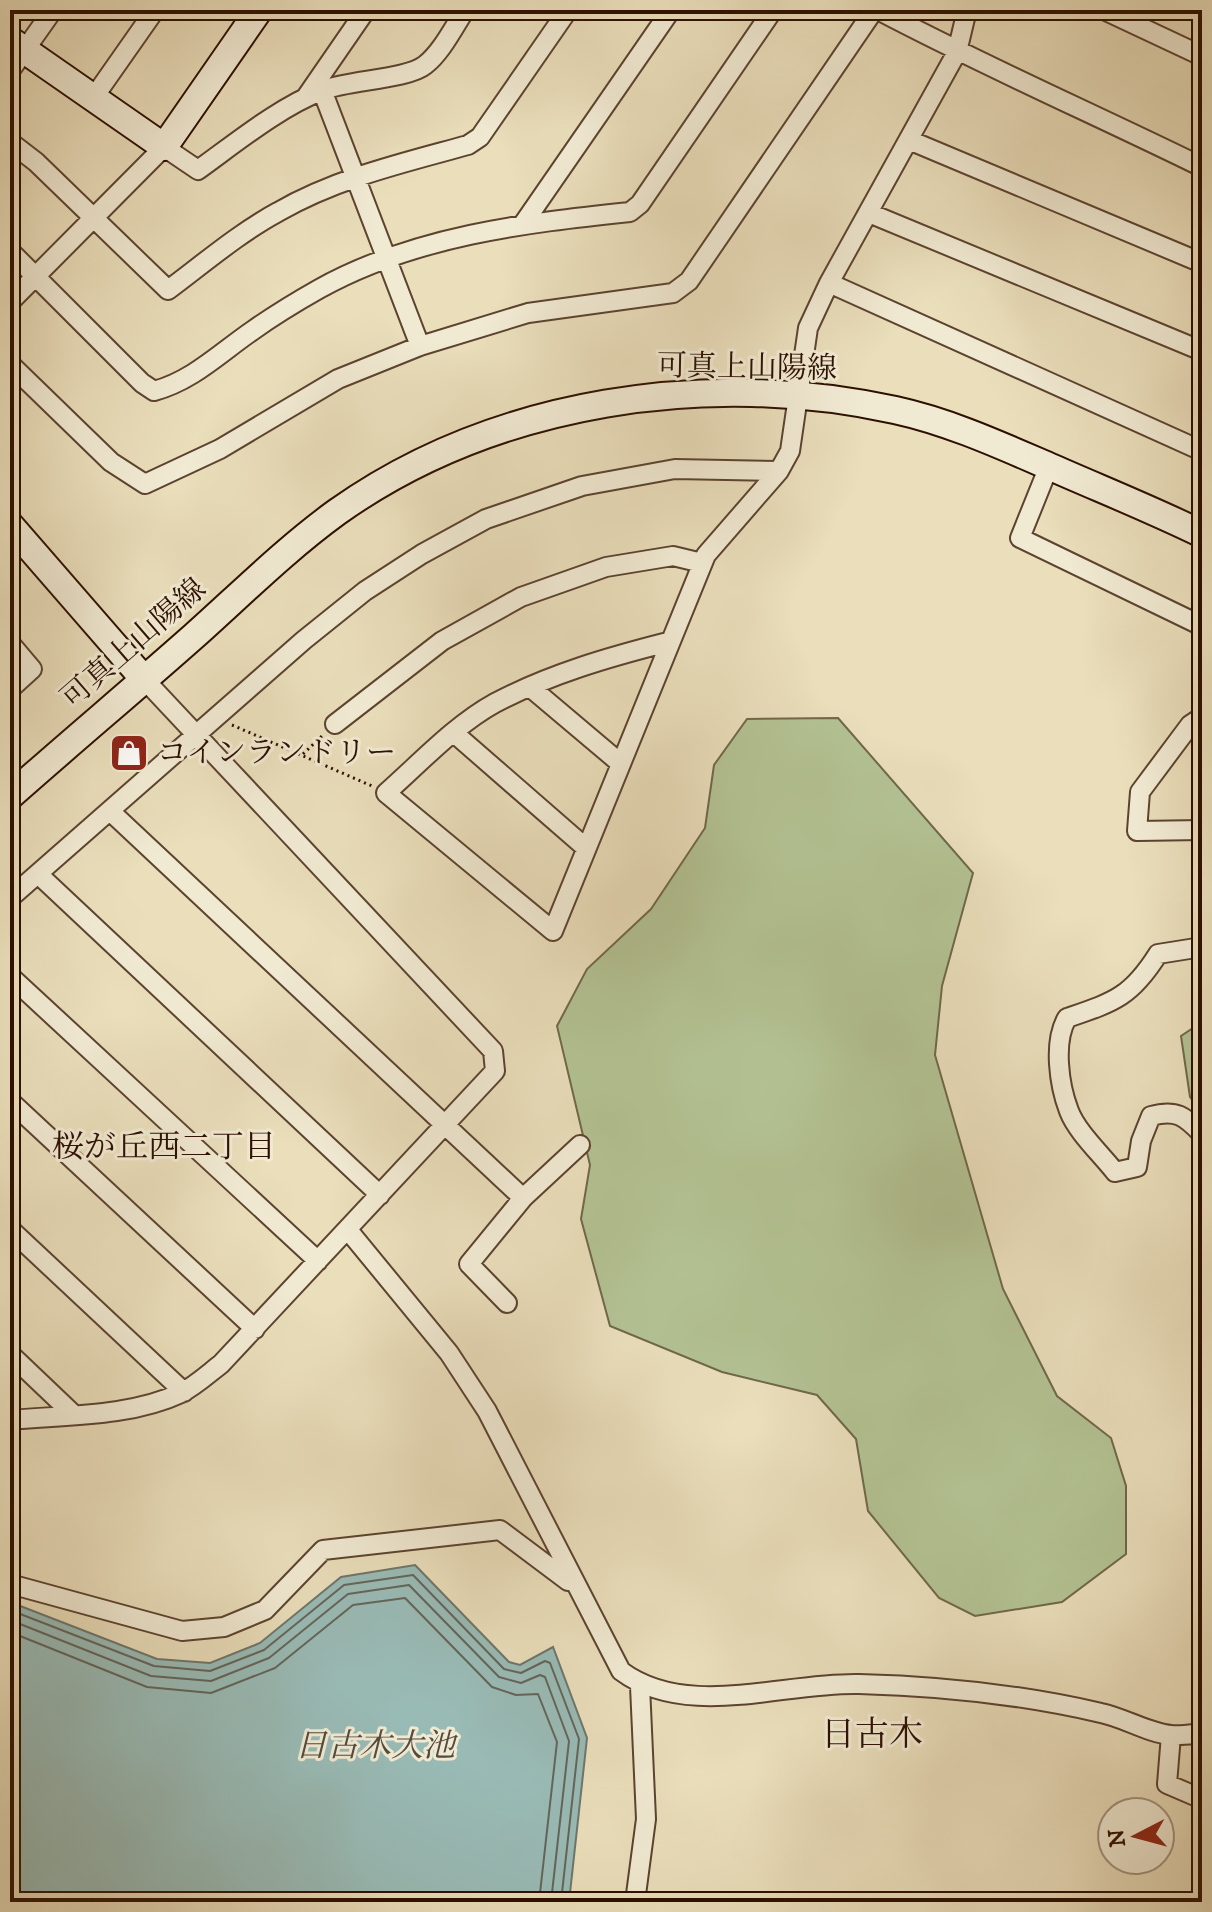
<svg xmlns="http://www.w3.org/2000/svg" width="1212" height="1912" font-family="'IM FELL DW Pica','Noto Serif JP',serif">
<style>
.green{fill:#b3c293;stroke:#70684a;stroke-width:2}
.water{fill:#99bbb6;stroke:#6e766d;stroke-width:2}
.lines{fill:none;stroke-linecap:round;stroke-linejoin:round}
.shore{stroke:#63655b;stroke-width:2}
.street-casing{stroke:#5c432f;stroke-width:22}
.secondary-casing{stroke:#2d0f00;stroke-width:30}
.path{stroke:#2d0f00;stroke-width:3;stroke-dasharray:2 4;stroke-linecap:butt}
.street{stroke:#f1ead3;stroke-width:18}
.secondary{stroke:#f1ead3;stroke-width:26}
.labels{text-anchor:middle;dominant-baseline:central;stroke-width:6;stroke-linejoin:round;paint-order:stroke}
.street-label{font-size:30px;fill:#2d0f00;stroke:#f1ead3}
.poi-label{font-size:30px;fill:#2d0f00;stroke:#f1ead3;text-anchor:start}
.neighbourhood-label{font-size:32px;fill:#2d0f00;stroke:#f1ead3}
.water-label{font-size:32px;font-style:italic;fill:#534b40;stroke:#f1ead3}
.quarter-label{font-size:34px;fill:#2d0f00;stroke:#f1ead3}
</style>
<rect width="100%" height="100%" fill="#eadebb"/>
<filter id="stains"><feTurbulence type="fractalNoise" baseFrequency=".0025" numOctaves="4"/><feColorMatrix values="0 0 0 0 .2 0 0 0 0 .09 0 0 0 0 .02 0 0 0 .5 -.17"/></filter>
<radialGradient id="worn" r=".72"><stop offset=".6" stop-color="#630" stop-opacity="0"/><stop offset="1" stop-color="#630" stop-opacity=".3"/></radialGradient>
<!-- green -->
<path class="green" d="M 838,718 L 973,873 L 942,986 L 935,1055 L 1003,1289 L 1057,1396 L 1111,1438 L 1126,1486 L 1126,1554 L 1062,1602 L 975,1616 L 939,1598 L 868,1511 L 856,1439 L 817,1395 L 722,1372 L 610,1326 L 581,1219 L 590,1165 L 557,1026 L 587,969 L 651,909 L 705,828 L 714,765 L 747,719 Z
M 1202,1022 L 1202,1111 L 1190,1097 L 1181,1036 Z"/>
<!-- water -->
<path class="water" d="M 415,1565 L 509,1662 L 520,1665 L 553,1647 L 587,1738 L 569,1902 L 10,1902 L 10,1602 L 157,1659 L 210,1663 L 260,1643 L 341,1577 Z"/>
<g class="lines">
<!-- shore -->
<path class="shore" d="M 10,1610 L 154,1666 L 210,1671 L 264,1650 L 344,1585 L 413,1575 L 504,1669 L 521,1673 L 545,1661 L 550,1663 L 579,1739 L 561,1902
M 10,1620 L 151,1676 L 211,1681 L 269,1658 L 348,1594 L 409,1585 L 499,1677 L 521,1683 L 540,1675 L 545,1677 L 569,1741 L 551,1902
M 10,1632 L 147,1687 L 211,1693 L 275,1668 L 353,1605 L 405,1598 L 492,1687 L 516,1695 L 538,1694 L 557,1742 L 539,1902"/>
<!-- street casing -->
<g class="street-casing">
<path id="street" d="M 878,10 C 984,66 1094,114 1202,167
M 1104,10 L 1202,56
M 10,71 L 53,10
M 322,90 L 420,346
M 94,97 L 155,10
M 306,97 L 366,10
M 909,140 L 1202,263
M 10,142 L 36,162 L 168,290 C 203,264 239,233 278,212 C 337,178 403,163 468,145 L 480,137 L 568,10
M 869,213 L 1202,351
M 523,224 L 671,10
M 10,251 L 142,383 L 154,391 C 192,381 220,353 252,331 C 273,316 296,302 319,289 C 414,236 525,223 630,212 L 640,204 L 773,10
M 829,283 L 1202,451
M 10,302 L 164,147 L 198,170 C 237,142 278,108 323,90 C 349,80 408,79 425,65 C 441,53 454,27 465,10
M 10,364 L 111,462 L 145,484 L 220,449 L 338,379 L 420,346 L 528,313 L 673,293 L 689,281 L 874,10
M 1049,466 L 1020,538 L 1202,626
M 668,642 C 609,657 550,674 495,703 C 455,725 420,763 386,793 L 553,931 L 706,555 L 779,471 L 790,451 L 808,328 L 829,283 L 957,52 L 967,10
M 10,643 L 32,669 L 10,689
M 530,687 L 620,763
M 1202,717 L 1190,725 L 1140,792 L 1137,831 L 1202,830
M 335,724 L 442,641 L 521,597 L 606,567 L 673,556 L 702,563
M 454,733 L 586,848
M 111,812 L 523,1198
M 38,874 L 380,1195
M 10,898 L 304,640 L 365,591 L 422,554 L 486,519 L 582,486 L 675,469 L 779,471
M 1202,947 L 1158,954 C 1131,997 1114,1002 1067,1018 C 1053,1042 1059,1085 1069,1111 C 1077,1132 1101,1154 1115,1172 L 1137,1167 L 1141,1141 L 1151,1116 C 1176,1109 1185,1116 1202,1134
M 10,976 L 318,1261
M 10,1101 L 255,1329
M 10,1229 L 184,1392
M 348,1230 L 449,1353 L 487,1411 L 621,1671 C 687,1720 783,1682 859,1684 C 938,1686 1024,1695 1101,1713 C 1125,1718 1148,1733 1171,1735 C 1181,1736 1192,1734 1202,1733
M 507,1303 L 469,1264 L 523,1198 L 580,1145
M 10,1354 L 73,1414
M 10,1420 C 65,1415 130,1417 181,1393 C 195,1386 208,1374 221,1364 L 495,1071 L 493,1051 L 143,678
M 10,1584 L 182,1631 L 224,1627 L 265,1610 L 323,1550 L 500,1530 L 568,1581
M 1171,1735 L 1167,1784 L 1202,1799
M 635,1902 L 646,1819 L 640,1686"/>
</g>
<!-- secondary casing -->
<g class="secondary-casing">
<path id="secondary" d="M 10,40 L 164,147 L 259,10
M 10,525 L 143,678
M 10,796 C 71,742 133,690 194,636 C 241,594 286,549 337,512 C 495,400 709,369 895,410 C 950,422 1002,446 1053,468 C 1103,490 1153,510 1202,534"/>
</g>
<!-- path -->
<path class="path" d="M 232,725 L 372,786
M 303,754 L 323,735"/>
<!-- street -->
<use href="#street" class="street"/>
<!-- secondary -->
<use href="#secondary" class="secondary"/>
</g>
<!-- icons -->
<defs>
<g id="shop-square" transform="scale(2)"><rect x="-9" y="-9" width="18" height="18" rx="4" fill="#8f2418" stroke="#f1ead3"/><path d="M-5-2.5h2.3a2.7 3.5 0 0 1 5.4 0H5L5.5 6h-11ZM-1.5-2.5h3a1.5 2.3 0 0 0-3 0Z" fill="#fff"/></g>
</defs>
<g fill-rule="evenodd">
<use href="#shop-square" x="129" y="753"/>
</g>
<g class="labels">
<!-- street labels -->
<g class="street-label">
<text transform="translate(747 368) rotate(1)">可真上山陽線</text>
<text transform="translate(134 644) rotate(-41)">可真上山陽線</text>
</g>
<!-- poi labels -->
<g class="poi-label">
<text x="157" y="753">コインランドリー</text>
</g>
<!-- neighbourhood labels -->
<g class="neighbourhood-label">
<text x="164" y="1148">桜が丘西二丁目</text>
</g>
<!-- water labels -->
<g class="water-label">
<text x="375" y="1747">日古木大池</text>
</g>
<!-- quarter labels -->
<g class="quarter-label">
<text x="872" y="1735">日古木</text>
</g>
</g>
<!-- margin -->
<rect width="1212" height="1912" fill="none" stroke="#eadebb" stroke-width="40"/>
<rect x="12" y="12" width="1188" height="1888" fill="none" stroke="#2d0f00" stroke-width="4"/>
<rect x="20" y="20" width="1172" height="1872" fill="none" stroke="#2d0f00" stroke-width="2"/>
<!-- north arrow -->
<g transform="translate(1136 1836) rotate(264)"><circle r="38" fill="#f1ead3" stroke="#a3927f" stroke-width="2"/>
<path d="M0-6L14 30L0 20L-14 30Z" fill="#8f2418"/>
<text y="-12" font-size="22" font-weight="bold" text-anchor="middle" fill="#2d0f00">N</text>
</g>
<rect width="100%" height="100%" filter="url(#stains)"/>
<rect width="100%" height="100%" fill="url(#worn)"/>
</svg>
